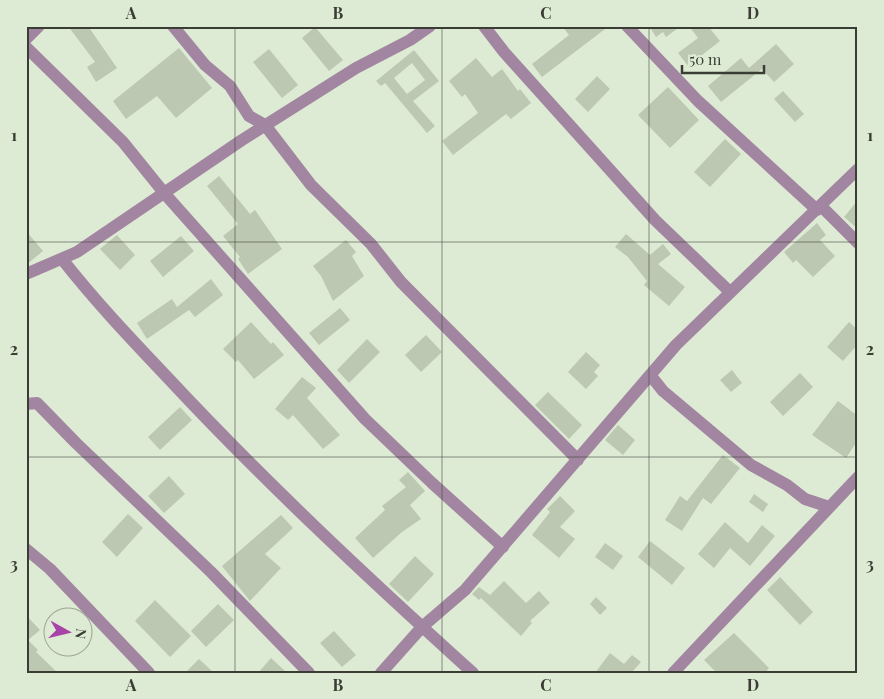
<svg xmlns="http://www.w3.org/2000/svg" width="884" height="699" font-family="'Playfair Display',serif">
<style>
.building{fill:#bcc8b1;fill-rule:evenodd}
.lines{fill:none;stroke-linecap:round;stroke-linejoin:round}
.minor{stroke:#a286a1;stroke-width:12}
.grid{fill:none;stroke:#393d34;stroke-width:1;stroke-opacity:0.55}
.neatline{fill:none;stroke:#393d34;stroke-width:2}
.grid-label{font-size:16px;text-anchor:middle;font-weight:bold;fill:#393d34}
</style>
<rect width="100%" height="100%" fill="#deebd4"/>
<!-- building -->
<path class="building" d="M 68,26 L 88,26 L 117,68 L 96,82 L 87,67 L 95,62 Z
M 562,26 L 609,26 L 542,77 L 532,64 L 569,35 Z
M 649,26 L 681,26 L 666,37 L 663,32 L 656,37 Z
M 689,26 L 708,26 L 720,41 L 688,66 L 678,53 L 698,38 Z
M 315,27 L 343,60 L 329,71 L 302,38 Z
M 776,44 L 794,64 L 774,82 L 762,69 L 721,102 L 708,86 L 741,58 L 749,68 Z
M 179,48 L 212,88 L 176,118 L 157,96 L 126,119 L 113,101 Z
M 269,49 L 298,85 L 282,98 L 253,62 Z
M 414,50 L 439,81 L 413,101 L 435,126 L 427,133 L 385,83 L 381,86 L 376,81 ZM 412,63 L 425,80 L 407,94 L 394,78 Z
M 476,58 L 492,77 L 502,69 L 518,91 L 520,89 L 531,103 L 511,119 L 506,114 L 453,155 L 442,141 L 478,113 L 465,94 L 462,97 L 449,81 Z
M 597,76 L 610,89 L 588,112 L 575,99 Z
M 668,87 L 699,120 L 670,148 L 638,115 Z
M 783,91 L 804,114 L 795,122 L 774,99 Z
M 725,139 L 741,154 L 710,187 L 694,172 Z
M 219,176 L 250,214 L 255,210 L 282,249 L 248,274 L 238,259 L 240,257 L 223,236 L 238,224 L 207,186 Z
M 858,200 L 858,229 L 844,217 Z
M 817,223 L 826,235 L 820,240 L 835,256 L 813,277 L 796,260 L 793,263 L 784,252 Z
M 26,231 L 43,251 L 26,265 Z
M 626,234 L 650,255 L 663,244 L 671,254 L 658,264 L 685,287 L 669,306 L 644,285 L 647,281 L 628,257 L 615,247 Z
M 117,235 L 135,255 L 120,270 L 100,249 Z
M 181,236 L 194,251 L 163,277 L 150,261 Z
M 346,240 L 356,252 L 352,256 L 364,276 L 333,301 L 321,276 L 313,266 Z
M 211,279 L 223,295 L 195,317 L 189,310 L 147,339 L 137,323 L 172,299 L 177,307 Z
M 340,308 L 350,320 L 319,345 L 309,333 Z
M 251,322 L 271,344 L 273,342 L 284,355 L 254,379 L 238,360 L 236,362 L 223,349 Z
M 849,322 L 858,330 L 858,344 L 843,361 L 827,347 Z
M 426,335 L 442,352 L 421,372 L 405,355 Z
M 367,339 L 380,352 L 349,383 L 337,370 Z
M 586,352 L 600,365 L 594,372 L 598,376 L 586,389 L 568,372 Z
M 732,370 L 742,383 L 731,392 L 720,380 Z
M 800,373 L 813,387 L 783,416 L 770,402 Z
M 302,377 L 316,388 L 307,398 L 340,435 L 323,449 L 293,415 L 288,420 L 275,409 Z
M 548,392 L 582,425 L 569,439 L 535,405 Z
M 838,401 L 858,416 L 858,440 L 846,458 L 812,435 Z
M 180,407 L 192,420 L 160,450 L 148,437 Z
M 618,425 L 635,440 L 623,455 L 605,440 Z
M 723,455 L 740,468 L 711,504 L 703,498 L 682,531 L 665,520 L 680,496 L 687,501 Z
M 408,472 L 425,491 L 410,505 L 421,519 L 402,532 L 373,558 L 355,538 L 385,510 L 382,506 L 406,487 L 399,480 Z
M 169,476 L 185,494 L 164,513 L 148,496 Z
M 754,494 L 768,504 L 763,512 L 749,502 Z
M 560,496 L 575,511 L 560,527 L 575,539 L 559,558 L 532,535 L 550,512 L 547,509 Z
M 128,514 L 143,528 L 117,557 L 102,542 Z
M 281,515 L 293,528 L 265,554 L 281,568 L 250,601 L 222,566 Z
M 725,522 L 748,543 L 762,525 L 775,536 L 750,566 L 730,548 L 714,568 L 698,554 Z
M 650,541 L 685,568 L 672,585 L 638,557 Z
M 605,543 L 623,556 L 613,570 L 595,557 Z
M 415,556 L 434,574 L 408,602 L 389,584 Z
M 780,577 L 813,612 L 800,625 L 767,590 Z
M 504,581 L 526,603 L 539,591 L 550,603 L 530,621 L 532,623 L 521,636 L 481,598 L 479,600 L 472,594 L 479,587 L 490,595 Z
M 596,597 L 607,608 L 600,615 L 590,604 Z
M 155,600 L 191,636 L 170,657 L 135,621 Z
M 218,604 L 234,620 L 206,647 L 191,631 Z
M 26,615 L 40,630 L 28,640 L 38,650 L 36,652 L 58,673 L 26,673 Z
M 334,631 L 356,655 L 342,667 L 320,643 Z
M 734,633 L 769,668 L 765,673 L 717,673 L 704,660 Z
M 610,653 L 624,664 L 632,655 L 641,662 L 633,671 L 635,673 L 595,673 Z
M 271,658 L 287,673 L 258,673 Z
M 199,659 L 214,673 L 185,673 Z"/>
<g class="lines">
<!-- minor -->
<path class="minor" d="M 173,26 L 205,65 L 230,86 L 249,116 L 265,125 L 311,185 L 371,244 L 401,282 L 578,460
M 484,26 L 504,52 L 655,220 L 730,292
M 627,26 L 698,101 L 817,210
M 26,39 L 39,26
M 26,47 L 123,142 L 165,194 L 365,419 L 432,483 L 503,547
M 821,206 L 858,243
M 62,259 C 95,301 131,339 168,378 C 264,481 368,578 473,673
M 26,274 L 77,252 L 242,140 L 356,68 L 410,40 L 430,26
M 651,376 L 663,391 L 751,465 L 787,485 L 805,499 L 829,507
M 26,404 L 37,403 L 76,443 L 211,572 L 309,673
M 26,549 L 50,569 L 149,673
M 381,673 L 422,627 L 465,590 L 676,345 L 858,169
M 673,673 L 858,477"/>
</g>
<!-- grid -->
<path class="grid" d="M 235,26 L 235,673M 442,26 L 442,673M 649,26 L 649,673M 26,242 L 858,242M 26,457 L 858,457"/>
<!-- border -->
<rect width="884" height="699" fill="none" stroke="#deebd4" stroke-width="55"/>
<!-- north arrow -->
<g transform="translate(68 632) rotate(98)"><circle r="24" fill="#deebd4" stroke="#9ca594"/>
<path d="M0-4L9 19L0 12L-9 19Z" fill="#a843a8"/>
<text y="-8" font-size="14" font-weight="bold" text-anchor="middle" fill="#393d34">N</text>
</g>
<!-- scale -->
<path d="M682 65v8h82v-8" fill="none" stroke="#393d34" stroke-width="2.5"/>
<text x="689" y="65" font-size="15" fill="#393d34" stroke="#deebd4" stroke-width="4" paint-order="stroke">50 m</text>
<rect x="28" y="28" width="828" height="644" class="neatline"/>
<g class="grid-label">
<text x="131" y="19">A</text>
<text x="338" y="19">B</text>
<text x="546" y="19">C</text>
<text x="753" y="19">D</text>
<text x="14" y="141">1</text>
<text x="870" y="141">1</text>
<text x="14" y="355">2</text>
<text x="870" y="355">2</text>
<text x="14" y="570">3</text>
<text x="870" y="570">3</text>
<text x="131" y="691">A</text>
<text x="338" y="691">B</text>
<text x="546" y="691">C</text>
<text x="753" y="691">D</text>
</g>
</svg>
